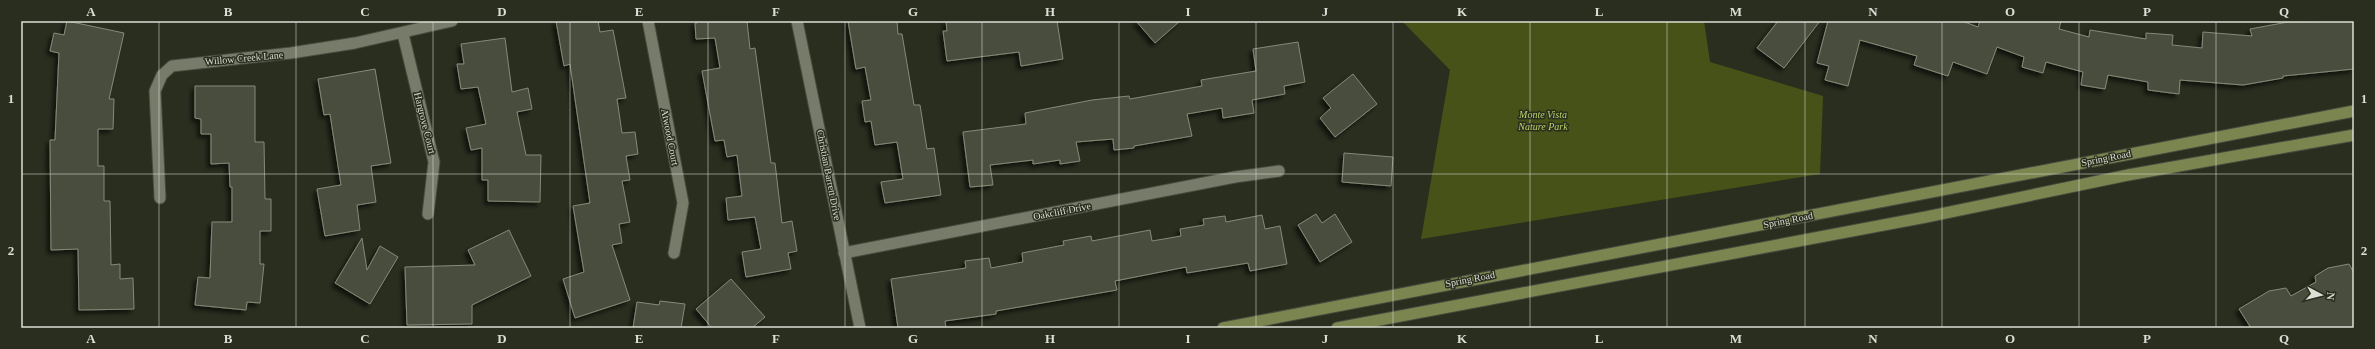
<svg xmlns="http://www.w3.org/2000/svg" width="2375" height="349" font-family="Georgia,serif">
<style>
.green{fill:#475219}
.building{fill:#484d3c;stroke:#858a78;filter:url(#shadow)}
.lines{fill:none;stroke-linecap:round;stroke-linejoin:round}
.minor-casing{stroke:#474a3d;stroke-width:13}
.tertiary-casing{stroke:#474a3d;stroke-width:13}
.secondary-casing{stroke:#474a3d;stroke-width:13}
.minor{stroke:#767b6a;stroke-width:11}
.tertiary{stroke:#767b6a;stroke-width:11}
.secondary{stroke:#7b8550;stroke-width:11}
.grid{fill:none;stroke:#dcdfd5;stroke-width:1;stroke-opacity:0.55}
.labels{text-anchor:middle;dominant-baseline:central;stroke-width:3;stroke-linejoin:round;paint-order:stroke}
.street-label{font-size:10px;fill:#dcdfd5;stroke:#2a2e1f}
.park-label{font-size:10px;font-style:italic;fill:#bad169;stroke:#2a2e1f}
.neatline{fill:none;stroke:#dcdfd5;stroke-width:1.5}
.grid-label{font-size:13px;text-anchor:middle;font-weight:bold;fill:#dcdfd5}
</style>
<defs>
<filter id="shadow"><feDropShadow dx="-3.5" dy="3.5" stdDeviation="2" flood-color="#0009"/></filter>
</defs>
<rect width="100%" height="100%" fill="#2a2e1f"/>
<!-- green -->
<path class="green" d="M 1402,21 L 1704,21 L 1710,62 L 1823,96 L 1820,174 L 1421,239 L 1450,70 Z"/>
<!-- building -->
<path class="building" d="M 67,21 L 124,33 L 109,99 L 114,99 L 113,129 L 98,129 L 98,166 L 104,166 L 104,201 L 110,201 L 111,265 L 120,264 L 120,279 L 133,278 L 134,309 L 79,310 L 78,249 L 51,250 L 50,140 L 55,140 L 59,53 L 50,51 L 54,33 L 64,35 Z
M 556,21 L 598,21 L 600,32 L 613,30 L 626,98 L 617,99 L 622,133 L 635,132 L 638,154 L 626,156 L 630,180 L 622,181 L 630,222 L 619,224 L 622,243 L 612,245 L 630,300 L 575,318 L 563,279 L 584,272 L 573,206 L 590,203 L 570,64 L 564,66 Z
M 697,21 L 747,21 L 750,49 L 755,48 L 771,163 L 775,163 L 782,223 L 792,221 L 797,251 L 788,253 L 791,269 L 746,277 L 742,252 L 761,249 L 755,217 L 728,220 L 726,198 L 742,196 L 737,155 L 727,157 L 724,140 L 715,141 L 702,71 L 720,68 L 715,38 L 696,39 L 695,23 L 697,23 Z
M 848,21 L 897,21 L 898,34 L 902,34 L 914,105 L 920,105 L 927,149 L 934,148 L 941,195 L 885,203 L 881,182 L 903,179 L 897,142 L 875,145 L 871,121 L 865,122 L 862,101 L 871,100 L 865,67 L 856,69 Z
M 946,21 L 1057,21 L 1063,59 L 1021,66 L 1019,52 L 947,61 L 943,31 L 947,31 Z
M 1136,21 L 1180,21 L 1155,43 Z
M 1778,21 L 1820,21 L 1784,68 L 1757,48 Z
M 1828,21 L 1962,21 L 1978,27 L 1980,21 L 2061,21 L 2059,29 L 2089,37 L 2090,30 L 2146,39 L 2146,33 L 2173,35 L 2172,45 L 2202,48 L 2203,32 L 2252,36 L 2250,29 L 2288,22 L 2354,21 L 2354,69 L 2283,76 L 2283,78 L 2243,85 L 2180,80 L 2179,94 L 2148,90 L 2148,82 L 2108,75 L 2105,89 L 2081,85 L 2083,72 L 2046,62 L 2043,73 L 2022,67 L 2024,57 L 1997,47 L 1987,74 L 1953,62 L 1948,76 L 1914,65 L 1917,56 L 1860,40 L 1848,86 L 1825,80 L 1829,66 L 1817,63 Z
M 505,38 L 512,92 L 528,88 L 532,109 L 517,112 L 526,155 L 541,155 L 540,202 L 488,201 L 488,180 L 482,180 L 482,148 L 471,150 L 466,128 L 486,124 L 478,87 L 461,89 L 457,64 L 464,64 L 461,44 Z
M 1298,42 L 1305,82 L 1284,86 L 1285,94 L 1252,100 L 1254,113 L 1223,118 L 1222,108 L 1187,114 L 1192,136 L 1134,146 L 1134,148 L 1114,150 L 1113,139 L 1076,142 L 1080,161 L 1060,164 L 1060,160 L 1033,164 L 1033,160 L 990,165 L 993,185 L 970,187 L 963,132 L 1026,124 L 1025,113 L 1092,100 L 1129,96 L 1130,99 L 1202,86 L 1201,80 L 1256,71 L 1253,49 Z
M 375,69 L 391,163 L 371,166 L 376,202 L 357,205 L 360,230 L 325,236 L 317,189 L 341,185 L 330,114 L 324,115 L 318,79 Z
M 1353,74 L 1377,104 L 1335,137 L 1320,118 L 1331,108 L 1323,98 Z
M 195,86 L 255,86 L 255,142 L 264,142 L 265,199 L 271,199 L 271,231 L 260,231 L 260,264 L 264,264 L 260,303 L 247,302 L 246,310 L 195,305 L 198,277 L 210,278 L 212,222 L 232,222 L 232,187 L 230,187 L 229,163 L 211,164 L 211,134 L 201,134 L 201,119 L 195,118 Z
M 1344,153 L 1393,157 L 1391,186 L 1342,182 Z
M 1316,214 L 1322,223 L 1335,214 L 1352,242 L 1320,262 L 1298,225 Z
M 1262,215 L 1265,229 L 1280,226 L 1287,264 L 1250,271 L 1248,263 L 1187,273 L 1186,267 L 1115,281 L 1117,290 L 996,311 L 996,314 L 945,321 L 946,328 L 898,328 L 891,279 L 966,268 L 965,261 L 989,258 L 991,268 L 1023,262 L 1022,253 L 1064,245 L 1063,241 L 1091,236 L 1092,241 L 1150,230 L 1152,241 L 1181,236 L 1180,229 L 1204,225 L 1203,219 L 1225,216 L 1226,222 Z
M 509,230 L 531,276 L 472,305 L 472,324 L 407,325 L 405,267 L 475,265 L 468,250 Z
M 362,238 L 367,270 L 380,246 L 398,257 L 370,304 L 335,283 Z
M 2349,264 L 2354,273 L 2354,328 L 2251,328 L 2239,309 L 2269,291 L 2286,288 L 2291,296 L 2316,282 L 2315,276 L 2328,268 Z
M 731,279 L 765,317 L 752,328 L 712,328 L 696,309 Z
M 660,301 L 685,304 L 681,328 L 633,328 L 637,302 L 659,305 Z"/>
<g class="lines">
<!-- minor casing -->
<g class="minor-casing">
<path id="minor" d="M 648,21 L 683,203 L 674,253
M 403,34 L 434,162 L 428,214
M 160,198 L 155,91 L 162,75 L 172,66 L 291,53 L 355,43 L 452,21
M 844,253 L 1235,177 L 1279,171"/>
</g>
<!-- tertiary casing -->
<g class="tertiary-casing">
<path id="tertiary" d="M 797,21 L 860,328"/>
</g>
<!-- secondary casing -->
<g class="secondary-casing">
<path id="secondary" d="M 1223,328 L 2354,111
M 1337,328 L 1926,217 L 2128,175 L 2354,135"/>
</g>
<!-- minor -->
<use href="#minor" class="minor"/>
<!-- tertiary -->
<use href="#tertiary" class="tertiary"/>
<!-- secondary -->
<use href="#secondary" class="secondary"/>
</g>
<!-- grid -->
<path class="grid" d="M 159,21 L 159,328M 296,21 L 296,328M 433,21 L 433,328M 570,21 L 570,328M 708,21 L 708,328M 845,21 L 845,328M 982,21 L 982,328M 1119,21 L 1119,328M 1256,21 L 1256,328M 1393,21 L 1393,328M 1530,21 L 1530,328M 1667,21 L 1667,328M 1805,21 L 1805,328M 1942,21 L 1942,328M 2079,21 L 2079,328M 2216,21 L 2216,328M 21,174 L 2354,174"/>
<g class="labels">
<!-- street labels -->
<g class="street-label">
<text transform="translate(244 58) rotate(-5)">Willow Creek Lane</text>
<text transform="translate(425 123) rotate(76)">Hargrove Court</text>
<text transform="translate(670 137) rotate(79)">Atwood Court</text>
<text transform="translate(2106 158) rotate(-11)">Spring Road</text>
<text transform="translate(829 175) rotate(79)">Christian Barrett Drive</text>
<text transform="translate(1062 211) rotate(-11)">Oakcliff Drive</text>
<text transform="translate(1788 220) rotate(-11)">Spring Road</text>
<text transform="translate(1470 279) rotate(-11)">Spring Road</text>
</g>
<!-- park labels -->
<g class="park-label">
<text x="1543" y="114">Monte Vista<tspan x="1543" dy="12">Nature Park</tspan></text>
</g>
</g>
<!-- border -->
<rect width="2375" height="349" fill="none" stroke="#2a2e1f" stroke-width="44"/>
<!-- north arrow -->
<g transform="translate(2321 295) rotate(97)" stroke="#2a2e1f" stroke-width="3" paint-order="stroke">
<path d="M0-3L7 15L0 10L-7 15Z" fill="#dcdfd5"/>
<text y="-6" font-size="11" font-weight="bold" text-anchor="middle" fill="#dcdfd5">N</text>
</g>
<rect x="22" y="22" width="2331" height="305" class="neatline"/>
<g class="grid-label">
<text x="91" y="16">A</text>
<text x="228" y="16">B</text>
<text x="365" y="16">C</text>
<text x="502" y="16">D</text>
<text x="639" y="16">E</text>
<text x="776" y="16">F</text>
<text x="913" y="16">G</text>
<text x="1050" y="16">H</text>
<text x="1188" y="16">I</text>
<text x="1325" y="16">J</text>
<text x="1462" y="16">K</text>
<text x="1599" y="16">L</text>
<text x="1736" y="16">M</text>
<text x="1873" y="16">N</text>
<text x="2010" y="16">O</text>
<text x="2147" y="16">P</text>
<text x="2284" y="16">Q</text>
<text x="11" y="103">1</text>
<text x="2364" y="103">1</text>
<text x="11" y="255">2</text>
<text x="2364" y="255">2</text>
<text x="91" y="343">A</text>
<text x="228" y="343">B</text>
<text x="365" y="343">C</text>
<text x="502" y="343">D</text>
<text x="639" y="343">E</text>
<text x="776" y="343">F</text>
<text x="913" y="343">G</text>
<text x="1050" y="343">H</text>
<text x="1188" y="343">I</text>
<text x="1325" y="343">J</text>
<text x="1462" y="343">K</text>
<text x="1599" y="343">L</text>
<text x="1736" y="343">M</text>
<text x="1873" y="343">N</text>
<text x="2010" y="343">O</text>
<text x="2147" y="343">P</text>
<text x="2284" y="343">Q</text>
</g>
</svg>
